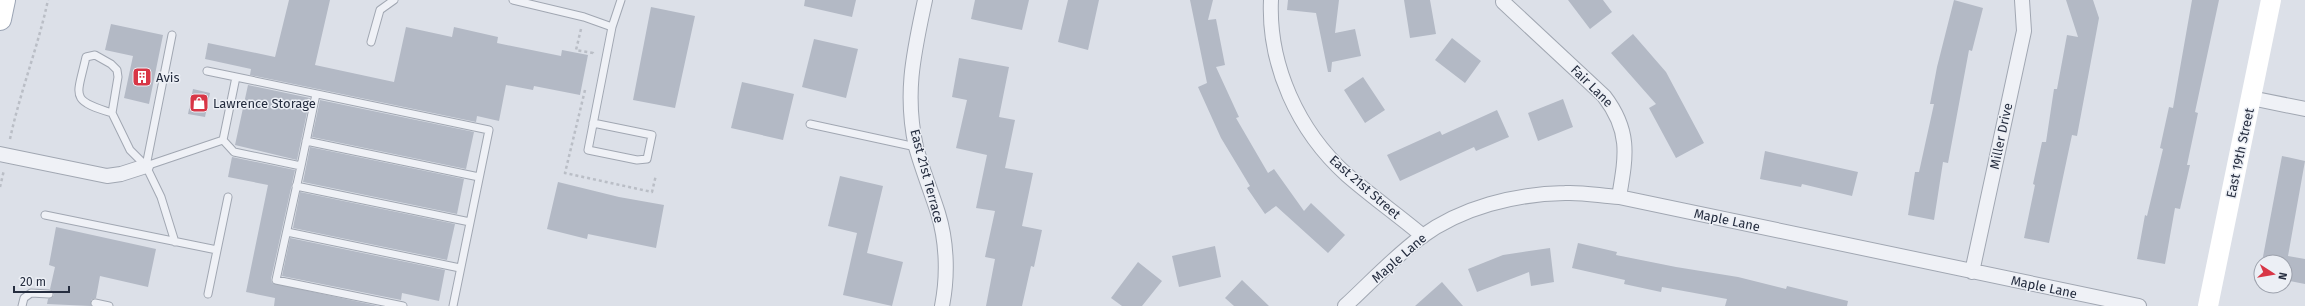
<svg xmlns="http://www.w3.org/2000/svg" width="2305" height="306" font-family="'Fira Sans',sans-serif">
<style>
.building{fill:#b3b9c5}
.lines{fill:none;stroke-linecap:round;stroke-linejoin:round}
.lane-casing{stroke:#a1a7b2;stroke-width:9}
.street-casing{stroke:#a1a7b2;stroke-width:16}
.primary-casing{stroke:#9ba4b4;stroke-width:24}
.path{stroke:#babec6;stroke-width:2.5;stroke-dasharray:3 3;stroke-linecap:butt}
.lane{stroke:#eff1f6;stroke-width:7}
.street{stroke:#eff1f6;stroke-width:14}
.secondary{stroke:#fff;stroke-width:20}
.primary{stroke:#fff;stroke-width:22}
.labels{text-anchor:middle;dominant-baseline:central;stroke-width:3;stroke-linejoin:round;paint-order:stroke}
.poi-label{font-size:13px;fill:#252d3f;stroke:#eceff5;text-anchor:start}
.street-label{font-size:13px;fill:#252d3f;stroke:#eceff5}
</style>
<rect width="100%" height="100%" fill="#dce0e8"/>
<!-- building -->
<path class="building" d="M 289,0 L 330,0 L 315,65 L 394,82 L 406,27 L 452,37 L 454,27 L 498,37 L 497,43 L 561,56 L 562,50 L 588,55 L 580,95 L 534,86 L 533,90 L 506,85 L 499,121 L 477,116 L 476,122 L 250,75 L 251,69 L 205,59 L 208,43 L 275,57 Z
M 805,0 L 856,0 L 852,17 L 804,6 Z
M 975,0 L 1029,0 L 1022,30 L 971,19 Z
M 1068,0 L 1099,0 L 1088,50 L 1058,42 Z
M 1190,0 L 1213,0 L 1208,20 L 1216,19 L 1225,65 L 1216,67 L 1239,117 L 1236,118 L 1268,173 L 1274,169 L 1304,211 L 1311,203 L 1345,235 L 1328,253 L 1276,206 L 1265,214 L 1247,188 L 1250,186 L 1221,138 L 1198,87 L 1207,83 Z
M 1288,0 L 1339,0 L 1335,33 L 1355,29 L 1361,56 L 1332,62 L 1331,72 L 1328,72 L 1316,13 L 1287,10 Z
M 1404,0 L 1430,0 L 1436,34 L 1410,38 Z
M 1568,0 L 1603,0 L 1612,12 L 1590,29 Z
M 1954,0 L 1983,8 L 1972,51 L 1969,50 L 1948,163 L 1943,162 L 1934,220 L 1908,215 L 1915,172 L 1919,172 L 1934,104 L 1930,104 L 1937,67 Z
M 2066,0 L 2093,0 L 2099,18 L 2077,136 L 2072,135 L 2049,243 L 2024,238 L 2035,185 L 2033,184 L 2042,142 L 2046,142 L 2054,89 L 2057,89 L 2067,35 L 2078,37 Z
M 2192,0 L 2219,0 L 2195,112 L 2198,113 L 2187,165 L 2190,165 L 2180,209 L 2175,208 L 2165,264 L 2137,259 L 2145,215 L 2147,216 L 2163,149 L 2160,148 L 2169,107 L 2173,108 Z
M 651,7 L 695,16 L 675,108 L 633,100 Z
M 111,24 L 163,35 L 149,104 L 124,98 L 133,56 L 105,50 Z
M 1633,34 L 1666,72 L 1704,143 L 1676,158 L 1649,108 L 1656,104 L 1611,53 Z
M 1452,38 L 1481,61 L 1465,83 L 1435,60 Z
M 814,39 L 858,49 L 846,98 L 802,87 Z
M 959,58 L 1009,67 L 999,117 L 1015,120 L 1005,168 L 1033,173 L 1022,226 L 1042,230 L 1034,267 L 1031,266 L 1022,306 L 986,306 L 995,259 L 985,257 L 995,211 L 976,208 L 987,155 L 956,148 L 967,100 L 952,97 Z
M 1363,77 L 1385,110 L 1365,123 L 1344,90 Z
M 742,82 L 794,94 L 783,140 L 731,128 Z
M 248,85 L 310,98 L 297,160 L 235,145 Z
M 193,89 L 210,93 L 205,117 L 188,114 Z
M 1563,99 L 1573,127 L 1538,141 L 1528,113 Z
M 320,100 L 474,132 L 466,169 L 312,137 Z
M 1497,110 L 1509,137 L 1476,151 L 1474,147 L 1400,181 L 1387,155 L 1440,131 L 1442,135 Z
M 310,147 L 464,179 L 457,214 L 303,182 Z
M 1765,151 L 1858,172 L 1852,196 L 1802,184 L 1801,187 L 1760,179 Z
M 2282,156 L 2305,161 L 2288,256 L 2305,259 L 2305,284 L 2285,280 L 2285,262 L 2262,262 Z
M 232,157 L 295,170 L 271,279 L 272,283 L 378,306 L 274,306 L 275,298 L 246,292 L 268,185 L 228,177 Z
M 840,176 L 883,186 L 867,253 L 903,262 L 892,306 L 843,295 L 857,233 L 828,226 Z
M 558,182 L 619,197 L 664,205 L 656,248 L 588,234 L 587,239 L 547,229 Z
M 300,192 L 455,224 L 447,260 L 293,228 Z
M 56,227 L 156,249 L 148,287 L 100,276 L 96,298 L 91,300 L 91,306 L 47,304 L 48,299 L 54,295 L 50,289 L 55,267 L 49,265 Z
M 290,238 L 445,270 L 439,301 L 402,293 L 401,300 L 282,276 Z
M 1578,243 L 1617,252 L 1616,255 L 1676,267 L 1738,277 L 1786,289 L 1787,286 L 1848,301 L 1847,306 L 1725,306 L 1727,299 L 1662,287 L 1661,292 L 1624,284 L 1625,280 L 1572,268 Z
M 1215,246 L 1221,277 L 1179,287 L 1172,256 Z
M 1550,248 L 1554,282 L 1531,286 L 1529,272 L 1477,292 L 1468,269 L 1503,255 Z
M 1138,262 L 1162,281 L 1142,306 L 1122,306 L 1111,298 Z
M 1242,280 L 1269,306 L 1234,306 L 1225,298 Z
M 1442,282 L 1463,306 L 1415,306 Z"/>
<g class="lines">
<!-- lane casing -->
<g class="lane-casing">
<path id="lane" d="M 513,0 L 584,17 L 612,27 L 621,0
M 371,42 L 380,10 L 394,0
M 207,71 L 236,77
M 112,113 C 69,100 77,97 86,57 L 95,55 L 111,64 L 117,70 L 118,77 L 112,113 L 130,150 L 146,166 L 161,197 L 175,242
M 593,123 L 652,135 L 647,159 L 637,160 L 588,150 L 612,27
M 810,124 L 916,147
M 223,140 L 236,77 L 489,130 L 453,306
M 223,140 L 234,152 L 301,166 L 276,280 L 403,306
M 306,141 L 479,177
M 146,166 L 172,35
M 146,166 L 223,140
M 301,166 L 316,94
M 296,186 L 470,222
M 45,215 L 217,250
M 287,232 L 460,268
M 208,294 L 228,197
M 95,303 L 109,306
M 22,306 L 24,298 L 31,293 L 49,294"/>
</g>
<!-- street casing -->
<g class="street-casing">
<path id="street" d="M 925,0 C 914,52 904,93 916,147 C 922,169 931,191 938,213 C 947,242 948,276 942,306
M 1271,0 C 1268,65 1298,131 1347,175 C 1371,196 1398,215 1423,236
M 1503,2 L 1604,96 C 1631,131 1626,156 1619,197
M 2251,98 L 2305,109
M 0,154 L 107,176 L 121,174 L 146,166
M 1972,272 L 2024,31 L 2022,0
M 1345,306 C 1370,283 1394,257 1421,237 C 1462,207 1515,194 1565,193 C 1583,192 1601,196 1619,197 L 2139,306"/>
</g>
<!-- primary casing -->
<g class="primary-casing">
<path id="primary" d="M 0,19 L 4,0"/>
</g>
<!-- path -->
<path class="path" d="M 581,29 L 576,50 L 593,53 L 593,56
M 585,90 L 565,173 L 652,192 L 656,175
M 10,139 C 20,92 38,47 48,0
M 0,187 L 4,170"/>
<!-- lane -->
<use href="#lane" class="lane"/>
<!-- street -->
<use href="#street" class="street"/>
<!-- secondary -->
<path class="secondary" d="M 2208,306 L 2271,0"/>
<!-- primary -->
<use href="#primary" class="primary"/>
</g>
<!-- icons -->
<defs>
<g id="building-square" transform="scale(1)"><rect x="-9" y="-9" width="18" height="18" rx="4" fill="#d83646" stroke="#eceff5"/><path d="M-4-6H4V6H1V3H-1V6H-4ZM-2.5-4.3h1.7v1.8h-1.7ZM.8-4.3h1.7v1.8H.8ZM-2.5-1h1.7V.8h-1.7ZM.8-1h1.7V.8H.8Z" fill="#fff"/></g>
<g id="shop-square" transform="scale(1)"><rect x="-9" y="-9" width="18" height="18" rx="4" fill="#d83646" stroke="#eceff5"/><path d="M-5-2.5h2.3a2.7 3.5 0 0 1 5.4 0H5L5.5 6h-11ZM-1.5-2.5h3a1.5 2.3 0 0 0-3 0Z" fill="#fff"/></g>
</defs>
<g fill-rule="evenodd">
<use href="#building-square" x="142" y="77"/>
<use href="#shop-square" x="199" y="103"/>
</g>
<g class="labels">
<!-- poi labels -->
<g class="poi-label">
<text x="156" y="77">Avis</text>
<text x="213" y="103">Lawrence Storage</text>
</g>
<!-- street labels -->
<g class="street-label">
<text transform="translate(1592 86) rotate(45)">Fair Lane</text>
<text transform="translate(2001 136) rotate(-78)">Miller Drive</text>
<text transform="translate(2240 153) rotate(-78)">East 19th Street</text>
<text transform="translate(927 176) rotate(75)">East 21st Terrace</text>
<text transform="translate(1365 187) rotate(41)">East 21st Street</text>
<text transform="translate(1727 220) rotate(12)">Maple Lane</text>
<text transform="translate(1399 258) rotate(-41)">Maple Lane</text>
<text transform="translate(2044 287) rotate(12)">Maple Lane</text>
</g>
</g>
<!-- north arrow -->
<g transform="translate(2273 274) rotate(102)"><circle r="19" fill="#eceff5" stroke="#9ca1ac"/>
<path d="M0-3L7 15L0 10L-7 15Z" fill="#d83646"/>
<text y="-6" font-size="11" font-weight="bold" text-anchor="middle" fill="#252d3f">N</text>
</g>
<!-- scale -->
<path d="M14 286v6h55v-6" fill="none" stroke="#252d3f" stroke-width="2"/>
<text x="20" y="286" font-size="12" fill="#252d3f" stroke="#eceff5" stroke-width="3" paint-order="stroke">20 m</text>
</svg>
